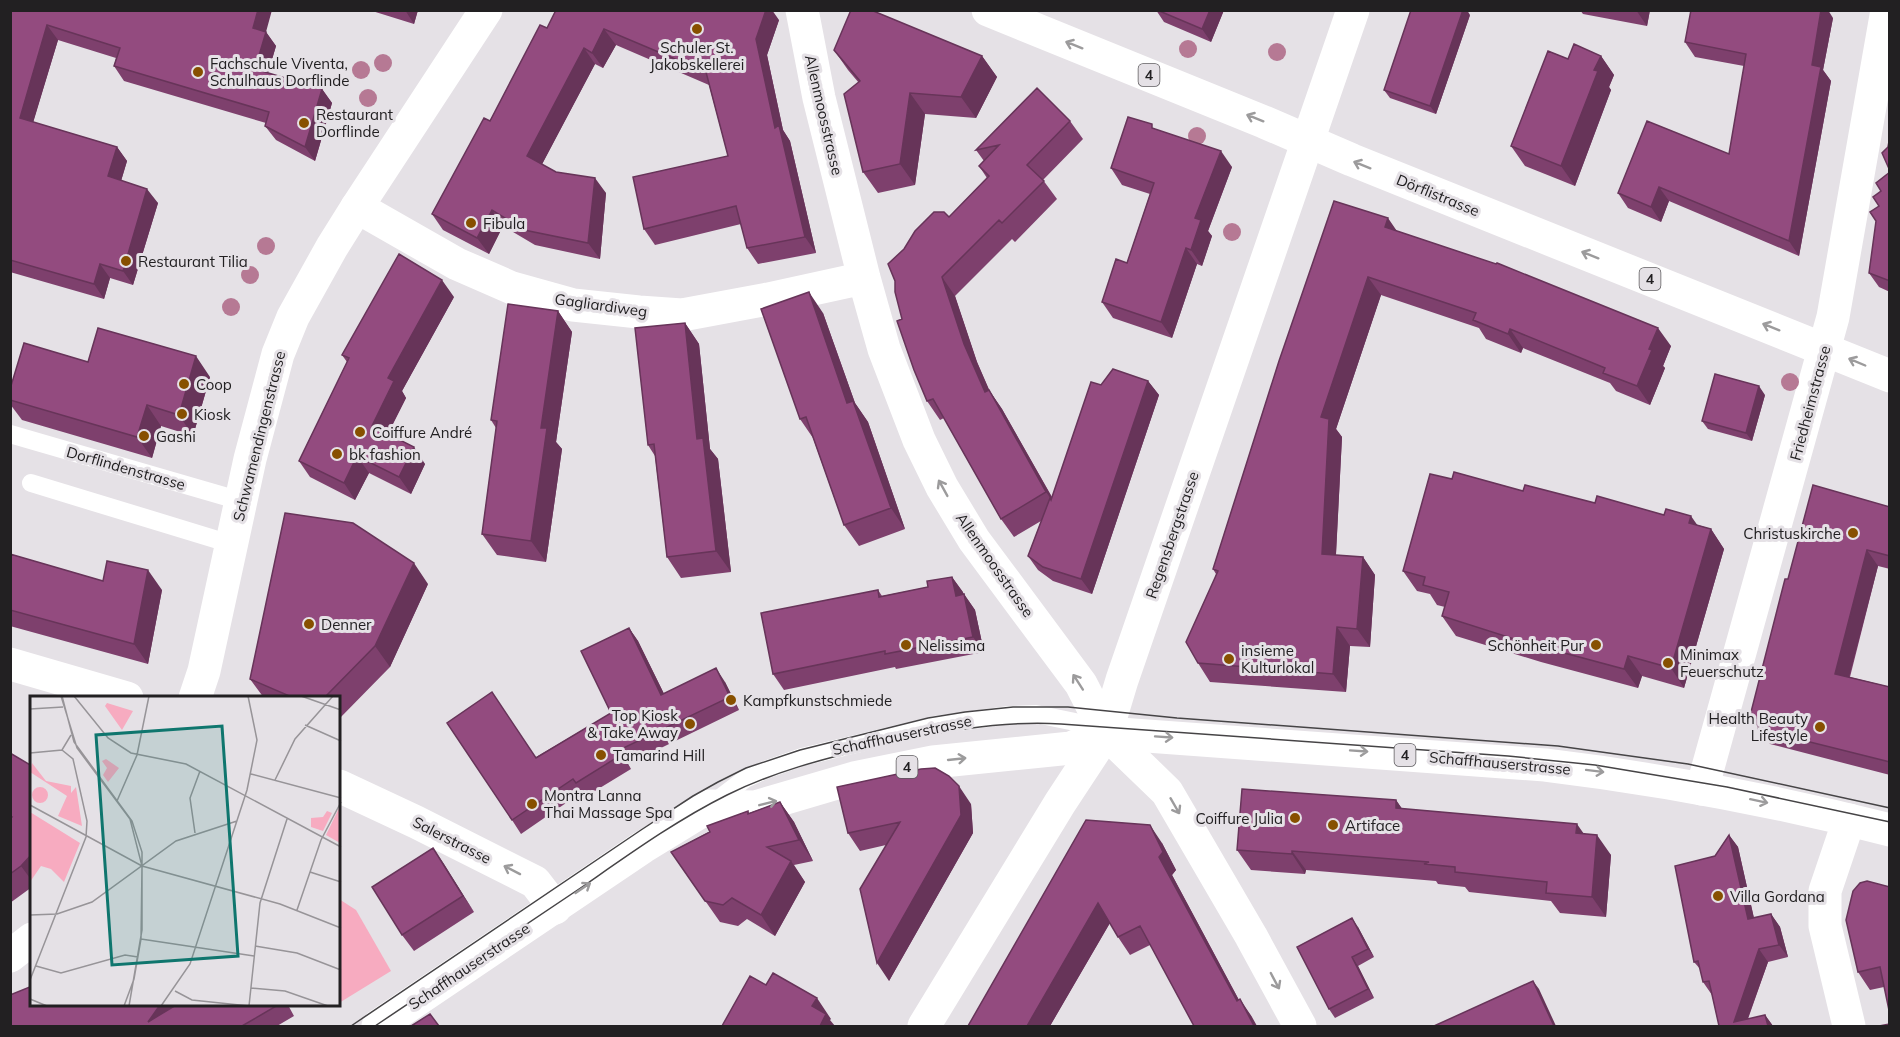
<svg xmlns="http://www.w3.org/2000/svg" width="1900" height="1037" font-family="Mulish,sans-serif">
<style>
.green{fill:#f7abc0}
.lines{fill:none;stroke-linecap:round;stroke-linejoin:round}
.service{stroke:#fff;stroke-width:18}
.minor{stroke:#fff;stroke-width:33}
.tertiary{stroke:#fff;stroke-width:33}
.primary{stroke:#fff;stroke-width:33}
.tram{stroke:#464446;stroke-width:1.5}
.tree{fill:#b67994}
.wall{fill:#7e406d}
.shaded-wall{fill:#673459}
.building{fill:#934b7f;stroke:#673459;stroke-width:1.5}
.oneway{stroke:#9c9b9c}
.poi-dot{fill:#875000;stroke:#e5e1e6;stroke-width:2}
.labels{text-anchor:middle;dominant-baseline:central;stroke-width:6;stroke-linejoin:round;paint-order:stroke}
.shield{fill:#e5e1e6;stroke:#5c5a5d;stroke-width:1.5}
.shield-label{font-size:14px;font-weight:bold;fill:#222022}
.poi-label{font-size:15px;fill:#222022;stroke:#e5e1e6;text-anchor:start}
.street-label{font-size:15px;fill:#222022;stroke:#e5e1e6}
.inset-road{fill:none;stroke:#979498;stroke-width:1.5}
.view{fill:#0f766e;fill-opacity:0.15;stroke:#0f766e;stroke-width:3}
.inset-edge{fill:none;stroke:#222022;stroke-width:3}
</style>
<rect width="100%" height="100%" fill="#e5e1e6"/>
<!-- green -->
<path class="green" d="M 339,899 L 356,910 L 391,971 L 339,1003 Z"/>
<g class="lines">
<!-- service -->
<path class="service" d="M 10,434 L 241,501
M 31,483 L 231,544
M 711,805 L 745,779 L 765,770 L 802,757 L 935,725 L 1009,715 L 1036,714 L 1075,722 L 1104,733"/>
<!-- minor -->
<path class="minor" d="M 802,10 L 819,98 L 864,278 L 884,349 L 919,440 L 942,487 L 974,540 L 1081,684 L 1106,733 L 1167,792 L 1251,936 L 1300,1026
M 357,207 L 457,264 L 512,288 L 573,305 L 639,312 L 682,315 L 768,299 L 864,278
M 10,664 L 127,698
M 339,786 L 416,822 L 535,882 L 555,908
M 1702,789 L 1833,317 L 1887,10
M 924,1026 L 1060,803 L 1106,733 L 1122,680 L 1353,10
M 1849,1026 L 1825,926 L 1825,891 L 1849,820"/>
<!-- tertiary -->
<path class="tertiary" d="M 195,698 L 204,671 L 250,459 L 278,354 L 293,317 L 332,247 L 357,207 L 486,10
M 10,956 L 32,939"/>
<!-- primary -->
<path class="primary" d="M 988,10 L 1264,122 L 1352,160 L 1890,376
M 378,1026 L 643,847 L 710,806 L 755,807 L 854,778 L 933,762 L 1071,748 L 1106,733 L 1545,765 C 1661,779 1777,801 1890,830"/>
<!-- tram -->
<path class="tram" d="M 351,1026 L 641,830 L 693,796 L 718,782 L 746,768 L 800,750 L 928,718 L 965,712 L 1013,707 L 1068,707 L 1177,718 L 1558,746 L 1688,764 L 1890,808
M 375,1026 C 445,979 515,932 585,885 C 631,853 677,820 727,795 C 773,772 823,759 873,747 C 935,733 997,720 1061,724 L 1508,756 L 1595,765 L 1727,787 L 1890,822"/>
</g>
<!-- trees -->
<g class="tree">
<circle cx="1188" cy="49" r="9"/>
<circle cx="1277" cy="52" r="9"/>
<circle cx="383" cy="63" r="9"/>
<circle cx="361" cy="70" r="9"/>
<circle cx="368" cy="98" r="9"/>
<circle cx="1197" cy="136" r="9"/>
<circle cx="1232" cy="232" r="9"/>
<circle cx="266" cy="246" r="9"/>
<circle cx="250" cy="275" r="9"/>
<circle cx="231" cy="307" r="9"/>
<circle cx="1790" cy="382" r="9"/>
</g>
<!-- wall -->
<path class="wall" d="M 10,10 L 266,32 L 276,46 L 268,73 L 322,89 L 332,103 L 315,161 L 276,140 L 265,126 L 266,123 L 124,81 L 114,66 L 116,58 L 58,40 L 33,122 L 117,147 L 127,161 L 121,181 L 158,203 L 133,285 L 110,278 L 104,299 L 10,272 Z
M 369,10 L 418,10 L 414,24 Z
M 1156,10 L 1224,10 L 1211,42 L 1164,22 Z
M 1580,10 L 1650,10 L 1647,26 L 1583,14 Z
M 1470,15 L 1436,114 L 1390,98 L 1384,90 Z
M 1833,18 L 1823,70 L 1831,81 L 1799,256 L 1669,201 L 1661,222 L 1628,208 L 1618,193 L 1729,154 L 1744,66 L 1695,57 L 1685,42 Z
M 779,20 L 767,55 L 783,130 L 790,141 L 816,253 L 758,264 L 747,248 L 741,224 L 655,245 L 644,229 L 728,156 L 709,85 L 616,45 L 603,68 L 595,64 L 542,164 L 556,172 L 606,193 L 600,259 L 535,245 L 503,226 L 489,254 L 443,230 L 432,214 L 547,28 Z
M 834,50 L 982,56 L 997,77 L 976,118 L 925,114 L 915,185 L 878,193 L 863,172 L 859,83 L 848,70 Z
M 1601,56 L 1614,75 L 1609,87 L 1611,90 L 1575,186 L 1525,166 L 1511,146 L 1568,59 Z
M 1070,121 L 1083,139 L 1043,180 L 1057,199 L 1015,242 L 1012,239 L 955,296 L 977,362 L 989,390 L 1002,409 L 1052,497 L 1101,385 L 1148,381 L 1159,395 L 1092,594 L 1053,581 L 1038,570 L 1028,556 L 1041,521 L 1014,537 L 1001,519 L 944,418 L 940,420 L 927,401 L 902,319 L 949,217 L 987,178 L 979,166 L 984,161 L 976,150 Z
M 1156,130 L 1232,167 L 1208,231 L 1212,236 L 1202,266 L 1197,264 L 1172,338 L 1113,318 L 1102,302 L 1127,263 L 1150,194 L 1122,185 L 1111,168 Z
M 1890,172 L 1890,292 L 1879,287 L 1869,273 L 1881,191 Z
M 1398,231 L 1671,346 L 1663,366 L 1665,368 L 1650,405 L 1616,391 L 1610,383 L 1523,348 L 1521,353 L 1486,339 L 1479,328 L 1381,295 L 1336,429 L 1342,437 L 1336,555 L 1363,557 L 1375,575 L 1370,647 L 1350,646 L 1346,692 L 1210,682 L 1198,663 L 1216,574 L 1213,569 L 1279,361 Z
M 454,297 L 402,391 L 406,398 L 388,434 L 425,464 L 411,494 L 369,473 L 355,500 L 310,477 L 299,461 L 347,362 L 342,355 Z
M 558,311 L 572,332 L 556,442 L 562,449 L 546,562 L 497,555 L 482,534 L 496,428 L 491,420 Z
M 823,313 L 855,403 L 868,422 L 905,529 L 859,546 L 844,525 L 813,438 L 800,419 Z
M 685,323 L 699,344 L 710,449 L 718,459 L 731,572 L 681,578 L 667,557 L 655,456 L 648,445 Z
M 88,362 L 210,377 L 193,436 L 161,426 L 152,458 L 22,420 L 10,404 L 10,389 Z
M 1765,395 L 1752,441 L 1708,429 L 1702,421 Z
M 1452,479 L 1595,503 L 1698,525 L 1711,529 L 1724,549 L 1684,688 L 1642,676 L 1638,688 L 1541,662 L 1456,636 L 1442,616 L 1445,607 L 1437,605 L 1430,594 L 1417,591 L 1403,571 Z
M 1890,507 L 1890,569 L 1878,566 L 1850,677 L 1890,687 L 1890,775 L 1770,744 L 1750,716 L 1788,579 Z
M 10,554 L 103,581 L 162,590 L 148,664 L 10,626 Z
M 952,577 L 975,610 L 984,652 L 896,669 L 895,667 L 784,690 L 773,674 L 878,590 L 882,596 L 928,587 Z
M 428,584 L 390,667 L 339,719 L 339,698 L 264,698 L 250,679 Z
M 629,628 L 638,641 L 664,694 L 725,682 L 739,710 L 628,764 L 631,769 L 585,797 L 582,792 L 521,834 L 512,820 L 536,757 L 611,713 Z
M 10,753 L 32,766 L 32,887 L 10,903 Z
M 1396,800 L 1402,809 L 1584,834 L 1611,855 L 1606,917 L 1560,913 L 1551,901 L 1469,892 L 1465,887 L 1438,884 L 1436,881 L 1306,870 L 1305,874 L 1251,870 L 1237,850 Z
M 780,802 L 794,822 L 813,861 L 794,865 L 805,882 L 775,936 L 747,919 L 738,926 L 720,922 L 671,852 L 748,811 L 749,813 Z
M 971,804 L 973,833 L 889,981 L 886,845 L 860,851 L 848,833 Z
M 1729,835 L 1738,847 L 1754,918 L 1771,914 L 1780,927 L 1788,957 L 1768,962 L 1748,1019 L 1765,1015 L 1773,1026 L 1719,1026 L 1712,995 L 1703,982 L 1701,970 L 1694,962 L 1715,856 Z
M 1162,843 L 1176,870 L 1172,875 L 1239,1000 L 1252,1017 L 1150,945 L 1130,955 L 1118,937 L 1110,923 L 1050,1026 L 968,1026 Z
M 433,848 L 474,912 L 414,951 L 402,935 Z
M 1890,887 L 1884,987 L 1870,990 L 1858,972 Z
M 1358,927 L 1374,957 L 1358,966 L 1374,998 L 1335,1018 L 1329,1009 Z
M 32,1005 L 288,1005 L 294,1016 L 277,1026 L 10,1026 Z"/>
<!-- shaded-wall -->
<path class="shaded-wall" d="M 258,10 L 272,10 L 266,32 L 276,46 L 265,83 L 255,69 L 253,28 Z
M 405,10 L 418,10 L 414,24 Z
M 766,10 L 772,10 L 779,20 L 767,55 L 783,130 L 790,141 L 816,253 L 805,237 L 775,128 L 756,39 Z
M 1210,10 L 1224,10 L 1211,42 L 1202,29 Z
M 1463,10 L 1467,10 L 1470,15 L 1436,114 L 1430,106 Z
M 1636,10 L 1650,10 L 1647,26 Z
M 1821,10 L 1828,10 L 1833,18 L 1823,70 L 1831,81 L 1799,256 L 1789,241 L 1812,65 Z
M 47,25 L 58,40 L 30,133 L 20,118 Z
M 604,29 L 616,45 L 603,68 L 592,53 Z
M 584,48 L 595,64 L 538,172 L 527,156 Z
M 982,56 L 997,77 L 976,118 L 961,97 Z
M 1601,56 L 1614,75 L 1609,87 L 1611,90 L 1575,186 L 1561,166 L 1594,70 Z
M 322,89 L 332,103 L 315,161 L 305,147 Z
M 910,93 L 925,114 L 915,185 L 900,164 Z
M 117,147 L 127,161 L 118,191 L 108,176 Z
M 1221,151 L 1232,167 L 1208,231 L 1212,236 L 1202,266 L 1191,250 L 1195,218 Z
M 595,178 L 606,193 L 600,259 L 588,243 Z
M 1659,187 L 1669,201 L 1661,222 L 1651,207 Z
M 147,189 L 158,203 L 133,285 L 123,271 Z
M 492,210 L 503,226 L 489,254 L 477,238 Z
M 1388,218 L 1401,237 L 1385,227 Z
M 1186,248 L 1197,264 L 1172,338 L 1161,322 Z
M 100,264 L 110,278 L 104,299 L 94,284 Z
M 942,277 L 955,296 L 977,362 L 998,410 L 985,392 L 964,344 Z
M 1368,277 L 1381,295 L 1336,429 L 1342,437 L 1335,572 L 1322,554 L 1321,417 Z
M 442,280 L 454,297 L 402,391 L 406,398 L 383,443 L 372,426 L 388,378 Z
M 809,292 L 823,313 L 855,403 L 868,422 L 905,529 L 891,508 L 847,403 Z
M 558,311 L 572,332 L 556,442 L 562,449 L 546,562 L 531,541 L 541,428 Z
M 685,323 L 699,344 L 710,449 L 718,459 L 731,572 L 716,551 L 697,439 Z
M 1658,328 L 1671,346 L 1663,366 L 1665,368 L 1650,405 L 1637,386 L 1649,349 Z
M 1510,329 L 1523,348 L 1521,353 L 1508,334 Z
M 196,356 L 210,377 L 193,436 L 179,415 Z
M 1148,381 L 1159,395 L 1092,594 L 1081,579 Z
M 1759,386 L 1765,395 L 1752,441 L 1746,433 Z
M 989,390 L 1002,409 L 1059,510 L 1046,492 Z
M 147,405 L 161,426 L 152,458 L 137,437 Z
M 414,447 L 425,464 L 411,494 L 399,477 Z
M 357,456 L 369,473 L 355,500 L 344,483 Z
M 1691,516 L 1705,536 L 1689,523 Z
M 1711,529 L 1724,549 L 1684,688 L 1671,668 Z
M 1867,550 L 1878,566 L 1846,689 L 1835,674 Z
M 1363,557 L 1375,575 L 1370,647 L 1357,629 Z
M 414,563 L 428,584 L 390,667 L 375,646 Z
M 148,570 L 162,590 L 148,664 L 134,644 Z
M 952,577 L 963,592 L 967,612 L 956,596 Z
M 964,594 L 975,610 L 984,652 L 973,637 Z
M 1337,627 L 1350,646 L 1346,692 L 1333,674 Z
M 629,628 L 638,641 L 671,708 L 661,695 Z
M 1628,656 L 1642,676 L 1638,688 L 1624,669 Z
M 716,668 L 725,682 L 739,710 L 730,697 Z
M 619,750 L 628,764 L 631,769 L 621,755 Z
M 959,786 L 971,804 L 973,833 L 889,981 L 877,963 Z
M 1396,800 L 1410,820 L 1396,808 Z
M 780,802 L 794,822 L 813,861 L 799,840 Z
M 1577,824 L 1591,844 L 1576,833 Z
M 1150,825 L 1162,843 L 1176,870 L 1172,875 L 1249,1019 L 1237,1001 L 1159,857 Z
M 1597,835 L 1611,855 L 1606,917 L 1592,897 Z
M 1729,835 L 1738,847 L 1757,932 L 1748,919 Z
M 433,848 L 444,864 L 474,912 L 463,896 Z
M 1292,851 L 1306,870 L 1305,874 L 1292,854 Z
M 32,854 L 32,881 L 21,866 Z
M 791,861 L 805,882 L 775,936 L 761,915 Z
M 1098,903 L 1111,921 L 1050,1026 L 1027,1026 Z
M 1771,914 L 1780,927 L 1788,957 L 1779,945 Z
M 1352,918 L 1358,927 L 1374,957 L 1368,949 Z
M 1759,949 L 1768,962 L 1745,1026 L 1734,1022 Z
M 1352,957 L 1358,966 L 1374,998 L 1368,989 Z
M 1533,981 L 1539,989 L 1556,1026 L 1554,1026 Z
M 817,998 L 831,1019 L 830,1020 L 835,1026 L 820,1026 L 812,1006 Z
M 1240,999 L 1252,1017 L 1257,1026 L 1254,1026 Z
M 160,1005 L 180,1005 L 148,1022 Z
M 1765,1015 L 1773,1026 L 1768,1026 Z"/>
<!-- building -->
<path class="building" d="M 10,10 L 258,10 L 253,28 L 266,32 L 255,69 L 322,89 L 305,147 L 265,126 L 269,112 L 114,66 L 120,48 L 47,25 L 20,118 L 117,147 L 108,176 L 147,189 L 123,271 L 100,264 L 94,284 L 10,260 Z
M 556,10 L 766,10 L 756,39 L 775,128 L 779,125 L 805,237 L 747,248 L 736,206 L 644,229 L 633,177 L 728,156 L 706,72 L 604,29 L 592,53 L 584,48 L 527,156 L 556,172 L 595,178 L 588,243 L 524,230 L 492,210 L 477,238 L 432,214 L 484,118 L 490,121 L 540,25 L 547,28 Z
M 851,10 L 871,10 L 982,56 L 961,97 L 910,93 L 900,164 L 863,172 L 844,94 L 860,81 L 834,50 Z
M 1157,10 L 1210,10 L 1202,29 Z
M 1411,10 L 1463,10 L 1430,106 L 1384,90 Z
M 1691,10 L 1821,10 L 1812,65 L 1821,67 L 1789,241 L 1659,187 L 1651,207 L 1618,193 L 1647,121 L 1729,154 L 1746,54 L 1685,42 Z
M 1574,44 L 1601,56 L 1594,70 L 1598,71 L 1561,166 L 1511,146 L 1548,51 L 1568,59 Z
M 1037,88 L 1070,121 L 1027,165 L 1044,181 L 1002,223 L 999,220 L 942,277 L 964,344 L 985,392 L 989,390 L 1046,492 L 1001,519 L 933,399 L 927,401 L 914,370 L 897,321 L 902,319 L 895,292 L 895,281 L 888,264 L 904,249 L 915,231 L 934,212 L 944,212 L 949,217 L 989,176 L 979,166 L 999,145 L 976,150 Z
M 1128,117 L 1152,124 L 1152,128 L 1221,151 L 1195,218 L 1201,220 L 1191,250 L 1186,248 L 1161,322 L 1102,302 L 1116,259 L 1127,263 L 1154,183 L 1111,168 Z
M 1890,136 L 1890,171 L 1882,153 L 1888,147 Z
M 1890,172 L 1890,281 L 1869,273 L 1876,221 L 1870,212 L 1879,206 L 1873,197 L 1881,191 L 1876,183 Z
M 1334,201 L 1388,218 L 1385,227 L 1496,264 L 1497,263 L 1658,328 L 1649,349 L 1652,350 L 1637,386 L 1603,373 L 1605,368 L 1510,329 L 1508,334 L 1473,320 L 1476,313 L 1368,277 L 1321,417 L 1329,419 L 1322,554 L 1363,557 L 1357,629 L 1337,627 L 1333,674 L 1198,663 L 1186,642 L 1218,571 L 1213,569 L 1279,361 Z
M 399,254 L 442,280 L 388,378 L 394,381 L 372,426 L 414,447 L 399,477 L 357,456 L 344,483 L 299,461 L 349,358 L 342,355 Z
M 809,292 L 847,403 L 853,401 L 891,508 L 844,525 L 806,417 L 800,419 L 761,309 Z
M 508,304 L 558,311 L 541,428 L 547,428 L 531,541 L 482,534 L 497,421 L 491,420 Z
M 685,323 L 697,439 L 703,438 L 716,551 L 667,557 L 654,444 L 648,445 L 635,328 Z
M 98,328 L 196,356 L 179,415 L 147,405 L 137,437 L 10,400 L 10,389 L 24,343 L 88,362 Z
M 1113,369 L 1148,381 L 1081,579 L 1043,567 L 1028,556 L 1050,498 L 1051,500 L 1091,382 L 1101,385 Z
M 1715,374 L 1759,386 L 1746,433 L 1702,421 Z
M 1454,472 L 1523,491 L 1525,485 L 1595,503 L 1597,496 L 1664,515 L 1666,509 L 1691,516 L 1689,523 L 1711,529 L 1671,668 L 1628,656 L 1624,669 L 1527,643 L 1442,616 L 1449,592 L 1423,585 L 1425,577 L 1403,571 L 1430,474 L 1452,479 Z
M 1813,485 L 1890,507 L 1890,556 L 1867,550 L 1835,674 L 1890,687 L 1890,762 L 1758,729 L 1761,720 L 1750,716 L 1785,579 L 1788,579 Z
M 285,513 L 353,523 L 414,563 L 375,646 L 324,698 L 294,698 L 250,679 Z
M 10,554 L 103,581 L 107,561 L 148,570 L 134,644 L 10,610 Z
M 952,577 L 956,596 L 964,594 L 973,637 L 885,654 L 885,651 L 773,674 L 761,613 L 878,590 L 879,597 L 928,587 L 927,581 Z
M 629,628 L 661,695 L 716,668 L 730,697 L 619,750 L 621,755 L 576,783 L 573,779 L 512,820 L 447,723 L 492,692 L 536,758 L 611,713 L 581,651 Z
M 10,753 L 32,766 L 32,854 L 21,866 L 10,874 L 10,819 L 12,817 L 10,816 Z
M 935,768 L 949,776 L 959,786 L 961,815 L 877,963 L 860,889 L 900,822 L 848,833 L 837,787 L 921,769 Z
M 1242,789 L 1396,800 L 1396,808 L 1577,824 L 1576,833 L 1597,835 L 1592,897 L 1546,893 L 1547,882 L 1455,872 L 1455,867 L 1424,864 L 1429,862 L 1292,851 L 1292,854 L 1237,850 Z
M 780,802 L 799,840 L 767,847 L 791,861 L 761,915 L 732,898 L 723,905 L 705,901 L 671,852 L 710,832 L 707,826 L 748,811 L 748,814 Z
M 1086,820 L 1150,825 L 1163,852 L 1159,857 L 1237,1001 L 1240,999 L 1254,1026 L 1194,1026 L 1140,926 L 1118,937 L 1098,903 L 1027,1026 L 968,1026 Z
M 1729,835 L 1748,919 L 1771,914 L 1779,945 L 1759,949 L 1734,1022 L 1765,1015 L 1768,1026 L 1719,1026 L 1709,981 L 1703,982 L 1698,961 L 1694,962 L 1675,866 L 1715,856 Z
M 433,848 L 463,896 L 402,935 L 372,887 Z
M 1867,881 L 1890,887 L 1890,1015 L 1880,967 L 1858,972 L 1846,920 L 1853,891 L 1860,883 Z
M 1352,918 L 1368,949 L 1352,957 L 1368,989 L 1329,1009 L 1297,947 Z
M 773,973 L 817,998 L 812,1006 L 826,1014 L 820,1026 L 722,1026 L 750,976 L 766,985 Z
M 1533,981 L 1554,1026 L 1434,1026 Z
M 32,986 L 32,1005 L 160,1005 L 148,1022 L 176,1005 L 278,1005 L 242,1026 L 10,1026 L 10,995 Z
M 430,1014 L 439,1026 L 411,1026 Z
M 1890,1024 L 1890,1026 L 1879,1026 Z"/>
<!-- one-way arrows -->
<defs><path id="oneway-shaft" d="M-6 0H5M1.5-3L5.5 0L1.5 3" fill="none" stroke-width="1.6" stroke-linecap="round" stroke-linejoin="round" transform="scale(1.5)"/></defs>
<g class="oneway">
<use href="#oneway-shaft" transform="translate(1074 45) rotate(-158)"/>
<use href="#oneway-shaft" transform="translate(1255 118) rotate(-158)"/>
<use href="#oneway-shaft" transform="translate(1362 165) rotate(-158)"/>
<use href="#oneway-shaft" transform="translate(1590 255) rotate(-158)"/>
<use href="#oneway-shaft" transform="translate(1771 327) rotate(-158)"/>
<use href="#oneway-shaft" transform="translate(1857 362) rotate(-157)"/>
<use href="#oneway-shaft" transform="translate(943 488) rotate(-119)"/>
<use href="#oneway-shaft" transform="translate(1078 682) rotate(-123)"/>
<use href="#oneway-shaft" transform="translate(1164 737) rotate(4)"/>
<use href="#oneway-shaft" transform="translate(1359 751) rotate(4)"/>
<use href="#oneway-shaft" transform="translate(957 759) rotate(-6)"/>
<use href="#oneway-shaft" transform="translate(1595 771) rotate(7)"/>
<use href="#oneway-shaft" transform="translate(1759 801) rotate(12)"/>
<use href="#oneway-shaft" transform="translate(768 803) rotate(-14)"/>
<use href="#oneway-shaft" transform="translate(1175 806) rotate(60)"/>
<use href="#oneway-shaft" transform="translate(512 870) rotate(-153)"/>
<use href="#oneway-shaft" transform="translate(583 888) rotate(-34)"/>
<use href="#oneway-shaft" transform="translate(1275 981) rotate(62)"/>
</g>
<!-- markers -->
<g class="poi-dot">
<circle cx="697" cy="29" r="6"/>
<circle cx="198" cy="72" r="6"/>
<circle cx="304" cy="123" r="6"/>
<circle cx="471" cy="223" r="6"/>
<circle cx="126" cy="261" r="6"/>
<circle cx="184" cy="384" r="6"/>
<circle cx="182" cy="414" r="6"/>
<circle cx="360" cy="432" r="6"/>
<circle cx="144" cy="436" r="6"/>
<circle cx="337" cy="454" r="6"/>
<circle cx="1853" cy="533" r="6"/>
<circle cx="309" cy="624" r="6"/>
<circle cx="906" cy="645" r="6"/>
<circle cx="1596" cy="645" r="6"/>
<circle cx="1229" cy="659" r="6"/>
<circle cx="1668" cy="663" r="6"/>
<circle cx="731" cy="700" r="6"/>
<circle cx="690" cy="724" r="6"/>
<circle cx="1820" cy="727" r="6"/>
<circle cx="601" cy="755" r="6"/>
<circle cx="532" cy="804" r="6"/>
<circle cx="1295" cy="818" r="6"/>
<circle cx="1333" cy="825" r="6"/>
<circle cx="1718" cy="896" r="6"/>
</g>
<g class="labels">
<!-- shield labels -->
<g class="shield">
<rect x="1138.5" y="64" width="21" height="22" rx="4.5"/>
<rect x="1639.5" y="268" width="21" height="22" rx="4.5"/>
<rect x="1394.5" y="744" width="21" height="22" rx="4.5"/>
<rect x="896.5" y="756" width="21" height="22" rx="4.5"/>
</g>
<g class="shield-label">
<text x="1149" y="75">4</text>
<text x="1650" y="279">4</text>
<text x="1405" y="755">4</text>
<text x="907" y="767">4</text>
</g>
<!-- poi labels -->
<g class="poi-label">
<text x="697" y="47" text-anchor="middle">Schuler St.<tspan x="697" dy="17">Jakobskellerei</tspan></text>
<text x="210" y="63">Fachschule Viventa,<tspan x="210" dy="17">Schulhaus Dorflinde</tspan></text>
<text x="316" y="114">Restaurant<tspan x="316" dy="17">Dorflinde</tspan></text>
<text x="483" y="223">Fibula</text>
<text x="138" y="261">Restaurant Tilia</text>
<text x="196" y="384">Coop</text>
<text x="194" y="414">Kiosk</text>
<text x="372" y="432">Coiffure André</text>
<text x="156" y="436">Gashi</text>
<text x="349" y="454">bk fashion</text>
<text x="1841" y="533" text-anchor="end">Christuskirche</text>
<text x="321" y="624">Denner</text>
<text x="918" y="645">Nelissima</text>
<text x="1584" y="645" text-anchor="end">Schönheit Pur</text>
<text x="1241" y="650">insieme<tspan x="1241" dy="17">Kulturlokal</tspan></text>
<text x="1680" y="654">Minimax<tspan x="1680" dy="17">Feuerschutz</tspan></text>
<text x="743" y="700">Kampfkunstschmiede</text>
<text x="678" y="715" text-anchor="end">Top Kiosk<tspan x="678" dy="17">&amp; Take Away</tspan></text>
<text x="1808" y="718" text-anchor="end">Health Beauty<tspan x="1808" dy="17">Lifestyle</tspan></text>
<text x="613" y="755">Tamarind Hill</text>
<text x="544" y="795">Montra Lanna<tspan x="544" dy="17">Thai Massage Spa</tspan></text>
<text x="1283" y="818" text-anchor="end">Coiffure Julia</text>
<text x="1345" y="825">Artiface</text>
<text x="1730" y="896">Villa Gordana</text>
</g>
<!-- street labels -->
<g class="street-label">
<text transform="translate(824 115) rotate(77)">Allenmoosstrasse</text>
<text transform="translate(1438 195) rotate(22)">Dörflistrasse</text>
<text transform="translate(601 305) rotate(8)">Gagliardiweg</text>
<text transform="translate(1810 403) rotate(-75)">Friedheimstrasse</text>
<text transform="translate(259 436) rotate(-76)">Schwamendingenstrasse</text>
<text transform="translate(126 468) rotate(16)">Dorflindenstrasse</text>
<text transform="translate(1172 535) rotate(-71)">Regensbergstrasse</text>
<text transform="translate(995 565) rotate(55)">Allenmoosstrasse</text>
<text transform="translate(902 735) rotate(-12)">Schaffhauserstrasse</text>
<text transform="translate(1500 763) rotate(5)">Schaffhauserstrasse</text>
<text transform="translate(452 840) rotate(27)">Salerstrasse</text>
<text transform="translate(469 966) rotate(-34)">Schaffhauserstrasse</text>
</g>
</g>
<!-- overview -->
<g transform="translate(30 696)">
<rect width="310" height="310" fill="#e5e1e6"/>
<path d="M 77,7 L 103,15 L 92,34 L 75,10 ZM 76,63 L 89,72 L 78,86 L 73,79 L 77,72 L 72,65 ZM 2,67 L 16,85 L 41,90 L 41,97 L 46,91 L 52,130 L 28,120 L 37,100 L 0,76 ZM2 99a8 8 0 1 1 16 0a8 8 0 1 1-16 0ZM 310,110 L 310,147 L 296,139 ZM 297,115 L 302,117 L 293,135 L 281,131 L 281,122 L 293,121 ZM 0,116 L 50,147 L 34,186 L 21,173 L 11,170 L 0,186 Z" fill="#f7abc0"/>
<path class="inset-road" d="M 31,0 L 47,52 L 100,123 L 112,170 L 111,243 L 104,283 L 94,310M 32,0 L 44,46 L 102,125 L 112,156 L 112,234 L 99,310M 44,0 L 78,42 L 101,57 L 156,68 L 311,151M 271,0 L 311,14M 0,13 L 33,11M 275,29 L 311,45M 0,57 L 32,54 L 41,39M 221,78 L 311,102M 245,84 L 265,43 L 303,0M 87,105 L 107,59 L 119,0M 0,109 L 112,170 L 250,208 L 311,232M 165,137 L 160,102 L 170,75M 280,176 L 311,186M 267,214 L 291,144 L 311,106M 0,219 L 27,218 L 62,206 L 146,145 L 207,125M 111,243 L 224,260M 225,250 L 267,257 L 311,274M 6,270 L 31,277 L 95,259 L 108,261M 0,284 L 56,141 L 57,125 L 43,63 L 32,54M 221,292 L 255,295 L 298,310M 145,295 L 162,304 L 219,310M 0,303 L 17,310M 131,310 L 160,268 L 217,94 L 227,44 L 218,0M 219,310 L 230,207 L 257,123"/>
<path class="view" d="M 192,30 L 208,260 L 82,269 L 66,39 Z"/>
<rect width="310" height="310" class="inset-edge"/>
</g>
<!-- border -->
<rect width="1900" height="1037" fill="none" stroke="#222022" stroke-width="24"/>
</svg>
